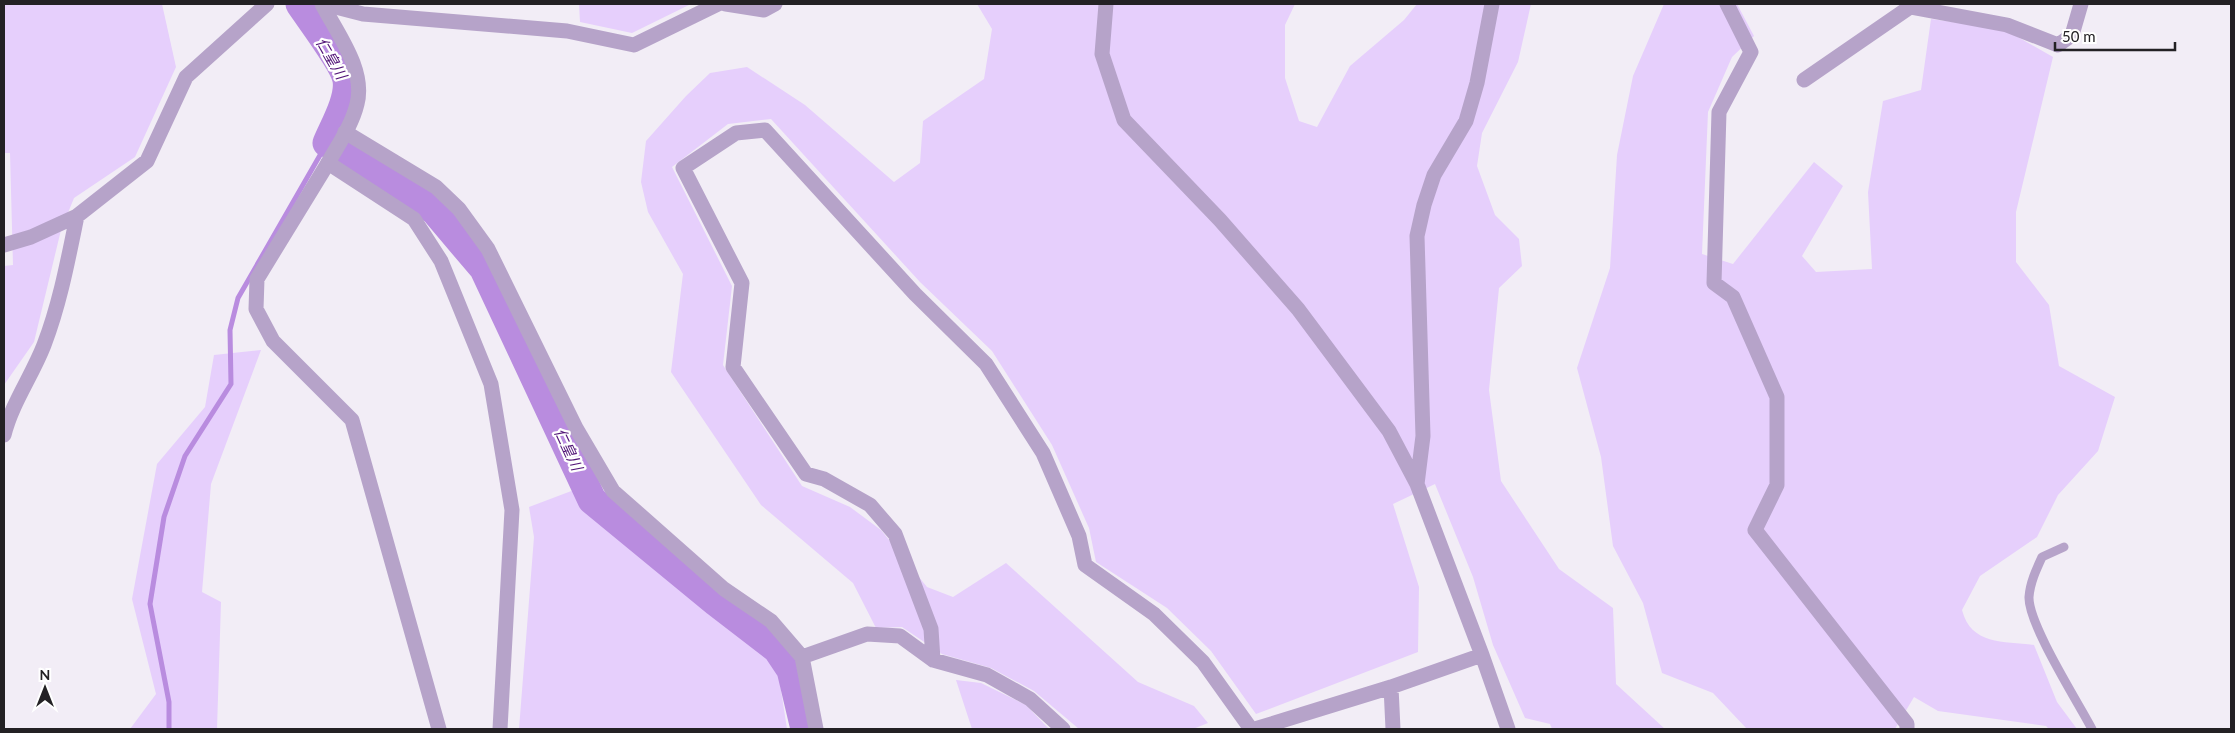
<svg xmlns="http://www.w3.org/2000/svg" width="2235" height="733" font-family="Lato,'Noto Sans JP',sans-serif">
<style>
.green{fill:#e6cffc}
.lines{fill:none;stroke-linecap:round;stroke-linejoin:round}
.stream{stroke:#b98cdf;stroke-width:5}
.river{stroke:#b98cdf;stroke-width:29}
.service{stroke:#b6a3c9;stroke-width:9}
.minor{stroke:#b6a3c9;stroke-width:15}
.tertiary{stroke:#b6a3c9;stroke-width:15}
.labels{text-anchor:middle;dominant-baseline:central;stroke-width:4.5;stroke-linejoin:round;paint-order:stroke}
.water-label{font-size:15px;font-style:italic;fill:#511377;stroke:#fff}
</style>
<rect width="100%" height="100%" fill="#f2edf6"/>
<!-- green -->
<path class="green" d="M 4,4 L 162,4 L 176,67 L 135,157 L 74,198 L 61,230 L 34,342 L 4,385 L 4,266 L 13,265 L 10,153 L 4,153 Z
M 579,4 L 691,4 L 632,33 L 580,22 Z
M 977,4 L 1295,4 L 1285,25 L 1285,78 L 1299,121 L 1317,127 L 1350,66 L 1404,20 L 1417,4 L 1531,4 L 1518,62 L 1482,133 L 1477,166 L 1495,215 L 1519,239 L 1522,266 L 1499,288 L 1489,390 L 1501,481 L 1559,569 L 1613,608 L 1616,684 L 1665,729 L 1552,729 L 1550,724 L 1525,718 L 1493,645 L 1473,577 L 1435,484 L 1393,504 L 1419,587 L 1418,652 L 1256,714 L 1211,651 L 1167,608 L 1096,562 L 1089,528 L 1052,445 L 992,351 L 920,282 L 771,119 L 728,124 L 672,167 L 732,286 L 723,365 L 802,486 L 850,507 L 881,530 L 927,587 L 953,597 L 1006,563 L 1138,682 L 1194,706 L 1208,723 L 1193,729 L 1079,729 L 1034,691 L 991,668 L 942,654 L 902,627 L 876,628 L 853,583 L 761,505 L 671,372 L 683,274 L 648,212 L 641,182 L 646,141 L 686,96 L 710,73 L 747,67 L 805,105 L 894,182 L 920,163 L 923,121 L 984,79 L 992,29 Z
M 1664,4 L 1737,4 L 1754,36 L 1732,57 L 1708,112 L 1702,254 L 1733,264 L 1814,162 L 1843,186 L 1802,256 L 1816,272 L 1872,269 L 1868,192 L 1883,101 L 1921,90 L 1931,19 L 2004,29 L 2053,57 L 2016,212 L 2016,262 L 2049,305 L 2059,366 L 2115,397 L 2098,451 L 2058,495 L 2037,537 L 1980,576 L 1962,610 C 1971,645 2003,641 2034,645 L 2057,702 L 2077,729 L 2049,729 L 2046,726 L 1938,711 L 1914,697 L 1895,729 L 1747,729 L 1713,693 L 1662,673 L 1643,603 L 1613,546 L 1601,457 L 1577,368 L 1610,268 L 1617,155 L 1633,76 Z
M 261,350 L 211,484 L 202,592 L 221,602 L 217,729 L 130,729 L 156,694 L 132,599 L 157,464 L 205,407 L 214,355 Z
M 574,490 L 777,664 L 787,729 L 519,729 L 534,537 L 529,507 Z
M 956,680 L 981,683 L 1026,705 L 1049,729 L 972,729 Z"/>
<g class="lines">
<!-- stream -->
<path class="stream" d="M 169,729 L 169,702 L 150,604 L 164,517 L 185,456 L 231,384 L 230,330 L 238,298 L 327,143"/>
<!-- river -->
<path class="river" d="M 300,4 C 310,19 345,65 347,80 C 350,99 334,126 327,143
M 348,154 L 434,210 L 484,269 L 592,500 L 716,602 L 777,649 L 791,670 L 805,729"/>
<!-- service -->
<path class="service" d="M 2064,547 L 2042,557 C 2036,570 2030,583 2029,597 C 2028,624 2078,702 2092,729"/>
<!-- minor -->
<path class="minor" d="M 324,4 L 363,14 L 567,31 L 634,45 L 718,4
M 726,4 L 764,10 L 775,4
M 1106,4 L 1102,54 L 1124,120 L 1220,220 L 1298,309 L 1389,431 L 1417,484 L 1482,655 L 1508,729
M 1727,4 L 1751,52 L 1719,112 L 1714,283 L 1733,297 L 1777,397 L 1777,485 L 1755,530 L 1907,724 L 1907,729
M 1804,80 L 1910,7 L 2007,25 L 2058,45 L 2072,35 L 2081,4
M 345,132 L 436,187 L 459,209 L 488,249 L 576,428 L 613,491 L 724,589 L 771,621 L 802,657 L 816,729
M 328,163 L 257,279 L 256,309 L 273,341 L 352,420 L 439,729
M 4,245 L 31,237 L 77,216 L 147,161 L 186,77 L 267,4
M 4,435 C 12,403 32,376 44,345 C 60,303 68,260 77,216
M 1417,484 L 1423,436 L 1417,236 L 1424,205 L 1434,175 L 1466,121 L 1477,83 L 1492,4
M 802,657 L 867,634 L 900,636 L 933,660 L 987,675 L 1030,699 L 1063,729
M 933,660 L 931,629 L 895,534 L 870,505 L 824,479 L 806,474 L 733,367 L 742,283 L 683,168 L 736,133 L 765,130 L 915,294 L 986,364 L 1043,453 L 1079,536 L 1085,565 L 1154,614 L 1203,662 L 1251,729
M 1391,687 L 1393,729
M 1255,729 L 1391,687 L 1482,655"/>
<!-- tertiary -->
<path class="tertiary" d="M 322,4 C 337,33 366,70 357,104 C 352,125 338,145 328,163 L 414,219 L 441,261 L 491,384 L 512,510 L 500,729"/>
</g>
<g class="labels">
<!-- water labels -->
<g class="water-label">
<text transform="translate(332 58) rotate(60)">仁皇川</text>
<text transform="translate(569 449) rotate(65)">仁皇川</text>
</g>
</g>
<!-- border -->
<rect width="2235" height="733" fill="none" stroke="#232124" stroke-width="10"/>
<!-- north arrow -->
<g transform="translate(45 688)" stroke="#ffffff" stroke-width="4" paint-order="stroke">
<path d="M0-4L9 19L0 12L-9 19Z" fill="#232124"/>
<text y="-8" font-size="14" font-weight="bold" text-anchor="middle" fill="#232124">N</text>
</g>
<!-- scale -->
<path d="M2055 42v8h120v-8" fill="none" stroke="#232124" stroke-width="2.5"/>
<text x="2062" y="42" font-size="15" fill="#232124" stroke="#ffffff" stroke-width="4" paint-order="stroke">50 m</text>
</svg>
